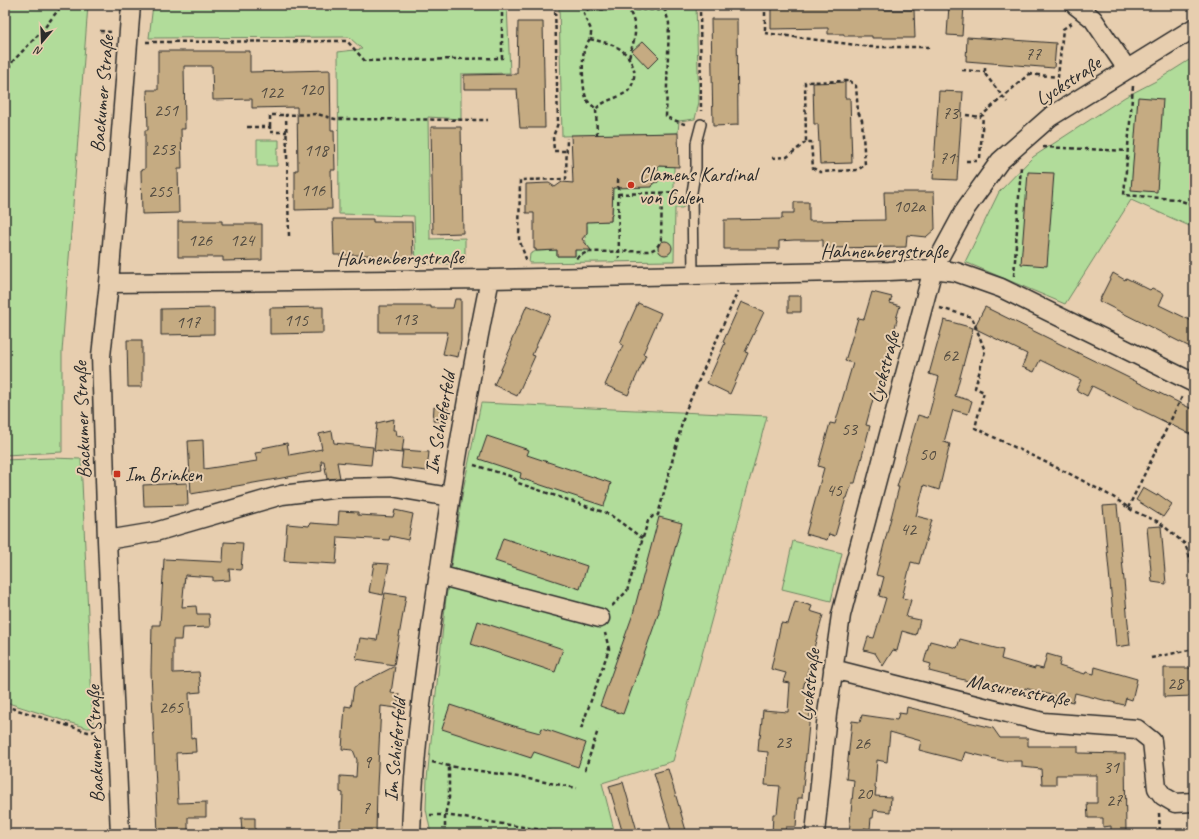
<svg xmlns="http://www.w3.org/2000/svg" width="1199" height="839" font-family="Caveat,sans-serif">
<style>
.green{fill:#b1dc9a;stroke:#6e8462}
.building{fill:#c5ab82;stroke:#2b2b2b}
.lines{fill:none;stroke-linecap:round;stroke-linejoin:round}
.lane-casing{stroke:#2b2b2b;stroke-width:12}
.street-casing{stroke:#2b2b2b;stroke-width:21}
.path{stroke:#2b2b2b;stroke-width:2.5;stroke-dasharray:4 3;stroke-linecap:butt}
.lane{stroke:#e7ceaf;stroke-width:9}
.street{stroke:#e7ceaf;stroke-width:18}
.poi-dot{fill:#c8321e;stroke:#e7ceaf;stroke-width:1.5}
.labels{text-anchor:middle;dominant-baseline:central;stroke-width:4;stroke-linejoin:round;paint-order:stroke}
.number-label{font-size:18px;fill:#524b41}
.street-label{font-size:20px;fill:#2b2b2b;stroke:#e7ceaf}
.poi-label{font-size:20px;fill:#2b2b2b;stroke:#e7ceaf;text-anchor:start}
</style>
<rect width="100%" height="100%" fill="#e7ceaf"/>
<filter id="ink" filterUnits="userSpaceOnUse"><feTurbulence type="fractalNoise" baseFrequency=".025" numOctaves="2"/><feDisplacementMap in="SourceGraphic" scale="8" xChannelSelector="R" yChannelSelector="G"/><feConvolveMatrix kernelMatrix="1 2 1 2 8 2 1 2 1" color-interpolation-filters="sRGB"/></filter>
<g filter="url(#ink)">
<!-- green -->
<path class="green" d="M 5,5 L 88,5 L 62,352 L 62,452 L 5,455 Z
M 153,5 L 507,5 L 510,73 L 461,74 L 461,119 L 428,117 L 430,239 L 465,238 L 465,264 L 416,264 L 414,216 L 339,214 L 338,52 L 362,49 L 349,37 L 149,38 Z
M 559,5 L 696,5 L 699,102 L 695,119 L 679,121 L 678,133 L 562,136 Z
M 1194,57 L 1194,228 L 1131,200 L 1065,304 L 965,262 L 999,192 L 1033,157 L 1125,97 L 1156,81 Z
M 257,140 L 279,140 L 279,148 L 277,148 L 277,166 L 257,166 Z
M 658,166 L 674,166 L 674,198 L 683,198 L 685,206 L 682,208 L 675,208 L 674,261 L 529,263 L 530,254 L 536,251 L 557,250 L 557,256 L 575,256 L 575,250 L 587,249 C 587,244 585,241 585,235 L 587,233 L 587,226 L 585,222 L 611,221 L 613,206 L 610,205 L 613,183 Z
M 481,403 L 767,416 L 673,761 L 602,783 L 615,834 L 431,834 L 426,809 L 427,779 L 446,598 L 463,490 Z
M 51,458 L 81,459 L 93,725 L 91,728 L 87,728 L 5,702 L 5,460 Z
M 793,541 L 842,553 L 831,601 L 782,589 Z"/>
<!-- building -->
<path class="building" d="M 771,5 L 872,5 L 871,7 L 884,7 L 884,10 L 914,10 L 915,38 L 872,38 L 872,36 L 844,36 L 844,34 L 828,34 L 828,28 L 771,29 Z
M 949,5 L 964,5 L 962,36 L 947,35 Z
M 711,19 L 737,19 L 738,125 L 713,126 Z
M 518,22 L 543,22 L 545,128 L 520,128 L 517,89 L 464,89 L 464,75 L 517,74 Z
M 967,37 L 1056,43 L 1054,68 L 966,61 Z
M 643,41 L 659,57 L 648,68 L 632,51 Z
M 158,51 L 250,51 L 250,72 L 330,70 L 331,130 L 334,130 L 335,170 L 331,170 L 332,209 L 295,210 L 295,170 L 298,170 L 297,107 L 252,108 L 252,99 L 213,100 L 212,66 L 184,66 L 185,129 L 181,129 L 182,169 L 178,169 L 179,213 L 142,214 L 141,170 L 145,169 L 145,130 L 148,130 L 147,90 L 158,90 Z
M 845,82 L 845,98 L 850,98 L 852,163 L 820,164 L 818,124 L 814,124 L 813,83 Z
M 939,91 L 963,92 L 957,180 L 933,179 Z
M 1138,97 L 1163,99 L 1157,192 L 1131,190 Z
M 431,127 L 461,127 L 463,233 L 433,234 Z
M 678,133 L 679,167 L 658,166 L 658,182 L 653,183 L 652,187 L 613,188 L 612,214 L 611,215 L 611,221 L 587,222 L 587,233 L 582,239 L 591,250 L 575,250 L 575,256 L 557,256 L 557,250 L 536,251 L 536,249 L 534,249 L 534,213 L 526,213 L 526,184 L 549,183 L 555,187 L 562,182 L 573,183 L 571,135 Z
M 1028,172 L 1054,173 L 1047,266 L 1021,264 Z
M 884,192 L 934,192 L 935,229 L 926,237 L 907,235 L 906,247 L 823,248 L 823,240 L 794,240 L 779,241 L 779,249 L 724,249 L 724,220 L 782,219 L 782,213 L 794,213 L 794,202 L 809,202 L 809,221 L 885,220 Z
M 333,219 L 373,219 L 373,222 L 412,222 L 413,258 L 373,259 L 373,255 L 334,255 Z
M 178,221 L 222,221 L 222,224 L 262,224 L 262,260 L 223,261 L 223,257 L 178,257 Z
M658 248a7 7 0 1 1 14 0a7 7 0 1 1-14 0Z
M 1113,273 L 1125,280 L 1126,278 L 1150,290 L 1152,288 L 1164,294 L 1159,305 L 1194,322 L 1194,347 L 1190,346 L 1190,347 L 1099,301 Z
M 872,292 L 892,297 L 890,303 L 900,306 L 896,319 L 897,320 L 877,393 L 875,392 L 866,425 L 870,426 L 855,483 L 852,483 L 847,498 L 846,498 L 835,536 L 829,534 L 827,540 L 806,534 L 824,468 L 818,466 L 830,423 L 835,424 L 853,363 L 845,361 L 858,318 L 864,319 Z
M 788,296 L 801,296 L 801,312 L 788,312 Z
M 455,299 L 461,299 L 461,341 L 458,357 L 443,354 L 448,332 L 379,332 L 379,306 L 431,306 L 431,308 L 453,308 Z
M 741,302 L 764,312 L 745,352 L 748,353 L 730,394 L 707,383 L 725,343 L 723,342 Z
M 638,303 L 661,313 L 643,354 L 646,355 L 628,395 L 605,385 L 623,345 L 620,343 Z
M 527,305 L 550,315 L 532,355 L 535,356 L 517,396 L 494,385 L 512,345 L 510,344 Z
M 323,307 L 323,333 L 270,334 L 270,308 Z
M 985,307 L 1194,410 L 1194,436 L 1092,386 L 1087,396 L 1076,390 L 1081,380 L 1040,360 L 1034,372 L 1022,367 L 1027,354 L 974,328 Z
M 214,308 L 214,334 L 161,335 L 161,309 Z
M 944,320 L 973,328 L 955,396 L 972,401 L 968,414 L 953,410 L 944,442 L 950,444 L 939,490 L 924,485 L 916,516 L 932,520 L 919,564 L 911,562 L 902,598 L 911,600 L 906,617 L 920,620 L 916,635 L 902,631 L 897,651 L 893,650 L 883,666 L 875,653 L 864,650 L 868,637 L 874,638 L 886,598 L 879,596 L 884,577 L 876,575 L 899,487 L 897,487 L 918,415 L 928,418 L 939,377 L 929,374 Z
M 127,340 L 142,340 L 142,387 L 128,387 Z
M 434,407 L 448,408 L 447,422 L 433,421 Z
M 394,419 L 393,430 L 396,430 L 397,436 L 404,437 L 402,453 L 374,450 L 377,423 Z
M 332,431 L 334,443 L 373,447 L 371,465 L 337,462 L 340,478 L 327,479 L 324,461 L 321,461 L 322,471 L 191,494 L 188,441 L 203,440 L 204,469 L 257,461 L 255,453 L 262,452 L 262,448 L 287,443 L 289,455 L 322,449 L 319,434 Z
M 487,436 L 529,450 L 527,455 L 611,483 L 604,506 L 520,478 L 521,473 L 479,459 Z
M 403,450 L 429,452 L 427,471 L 401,468 Z
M 187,483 L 188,505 L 144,506 L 143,485 Z
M 1143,488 L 1157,496 L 1158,494 L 1172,504 L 1163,517 L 1136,500 Z
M 1117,505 L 1130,645 L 1116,647 L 1103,506 Z
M 395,510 L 413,514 L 408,540 L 390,536 L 389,540 L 338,537 L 336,564 L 284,561 L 287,524 L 309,526 L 310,523 L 338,525 L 339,511 L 358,512 L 358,515 L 393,517 Z
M 659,517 L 682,523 L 659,607 L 659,612 L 623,714 L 600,706 L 633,614 Z
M 1161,526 L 1166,584 L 1152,582 L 1147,527 Z
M 503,538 L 587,566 L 580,589 L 495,561 Z
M 224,542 L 243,543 L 241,570 L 229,569 L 230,580 L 213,581 L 213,577 L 185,575 L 182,607 L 196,606 L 197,614 L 209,614 L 210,627 L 182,628 L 181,640 L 173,640 L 173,673 L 199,672 L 201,692 L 189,693 L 191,738 L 195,737 L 196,752 L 176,753 L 178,803 L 206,802 L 206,817 L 188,817 L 188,834 L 158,834 L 151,671 L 152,625 L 160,625 L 164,559 L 223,562 Z
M 374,563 L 389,564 L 383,595 L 369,592 Z
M 385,593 L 406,596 L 394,665 L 356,659 L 360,638 L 377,640 Z
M 795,601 L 812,606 L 810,611 L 823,615 L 802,692 L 812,693 L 802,798 L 798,798 L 796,827 L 786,827 L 785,834 L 772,834 L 773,814 L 777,814 L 780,786 L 765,785 L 768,752 L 758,751 L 759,738 L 760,738 L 763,710 L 788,712 L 790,683 L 783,682 L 786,673 L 771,669 L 781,623 L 788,624 Z
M 478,621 L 563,649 L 555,672 L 471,644 Z
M 960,639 L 1003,650 L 1001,659 L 1035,669 L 1035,667 L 1043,669 L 1047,654 L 1061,658 L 1059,666 L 1085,674 L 1086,672 L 1094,674 L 1095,667 L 1137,679 L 1132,700 L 1126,698 L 1124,705 L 1075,693 L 1073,702 L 1064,700 L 1062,698 L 1025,688 L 1023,695 L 929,671 L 931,664 L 924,662 L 930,641 L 957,648 Z
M 395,666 L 391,693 L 399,694 L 397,708 L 381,706 L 377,787 L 376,834 L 340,833 L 340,820 L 342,820 L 343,793 L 340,792 L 340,776 L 356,777 L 357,760 L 353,750 L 342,749 L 345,706 L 351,707 L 354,687 Z
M 1164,668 L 1194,668 L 1194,696 L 1164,697 Z
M 450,705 L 514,726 L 540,733 L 542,728 L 586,743 L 578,767 L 534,752 L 531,758 L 442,729 Z
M 907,707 L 993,728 L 1000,738 L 1028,738 L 1028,746 L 1078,746 L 1078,753 L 1125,754 L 1126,834 L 1111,834 L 1111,826 L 1103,827 L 1103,818 L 1088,818 L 1087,803 L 1097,803 L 1097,775 L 1056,775 L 1056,784 L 1042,784 L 1041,769 L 1022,767 L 1022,761 L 1003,761 L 965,752 L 962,761 L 919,750 L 921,741 L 890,732 L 887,762 L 877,760 L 875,787 L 876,788 L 875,796 L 891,797 L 890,812 L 874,810 L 873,818 L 871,818 L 870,829 L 864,828 L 864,834 L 849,834 L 854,780 L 846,779 L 852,721 L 860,722 L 862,715 L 897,720 L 899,713 L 906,714 Z
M 668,769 L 687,834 L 672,834 L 654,773 Z
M 623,782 L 638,834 L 623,834 L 609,786 Z
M 241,818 L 255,818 L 255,831 L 242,832 Z"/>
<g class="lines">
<!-- lane casing -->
<g class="lane-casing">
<path id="lane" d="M 693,275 L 692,192 L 696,168 L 696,143 L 701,124"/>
</g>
<!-- street casing -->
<g class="street-casing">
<path id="street" d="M 1075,5 L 1093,19 L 1127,69
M 109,283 L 490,279 L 889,271 L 933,269 L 956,272 L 1001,288 L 1194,383
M 107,540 L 155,532 L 282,495 L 340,488 L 391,487 L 450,497
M 438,575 L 600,618
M 833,669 L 1043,722 L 1137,729 L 1152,741 L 1157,788 L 1163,796 L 1175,803 L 1194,802
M 120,834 L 107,540 L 101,356 L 109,283 L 131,5
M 411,834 C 414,742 427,651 441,560 C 455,466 471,372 490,279
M 815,834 L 827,714 L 841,615 L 933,269 L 966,208 L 1000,161 L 1050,117 L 1194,28"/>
</g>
<!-- path -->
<path class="path" d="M 555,5 L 558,123 L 553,137 L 554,151 L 566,151
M 700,5 L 701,111
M 765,5 L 765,33 L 871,47 L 930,47
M 100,31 L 111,32
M 590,39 C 607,43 623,45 631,62 C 634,68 635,71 634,77 C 633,82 632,87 628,91 C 618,99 605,99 596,109
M 146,42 L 347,41 L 365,61 L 502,58 L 502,5
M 629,57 C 635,37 639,30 629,10
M 985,67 L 985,74 L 1007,102
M 962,70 L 985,72
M 1029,74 L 1058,77 L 1063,29 L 1072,23
M 5,75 L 13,61 L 42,31 L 62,5
M 849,81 L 856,86 L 858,112 L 862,120 L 865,165 L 857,170 L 820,172 L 813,168 L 811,142 L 806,142 L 805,82 Z
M 1133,86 L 1124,195 L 1175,199 L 1194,205
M 966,115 L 980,117 L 1029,74 L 1029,71
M 247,127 L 270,127 L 270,132 L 287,132
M 270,127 L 270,115 L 286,115
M 597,135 L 596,109 C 593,106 589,103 587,100 C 582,90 582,61 584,50 C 586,43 592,39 591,30 C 589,24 585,20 584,13 L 588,9 L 665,10 L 669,23 L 666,117 L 687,125
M 1043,147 L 1128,151
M 772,158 L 787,157 L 806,142
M 980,158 L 983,115
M 966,161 L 980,161
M 618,179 L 619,259
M 618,194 L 680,192
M 289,236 L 286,115 L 317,114 L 335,119 L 488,120
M 576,258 L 587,252 L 648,251 C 655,250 658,247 661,240 L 662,193
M 527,259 L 526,259 L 519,239 L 520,180 L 566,179 L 567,138
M 1014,276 L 1021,165
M 940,308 L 972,317 L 985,351 L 975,388 L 984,392 L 975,428 L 1072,475 L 1113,497 L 1133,511 L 1159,522 L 1185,544 L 1194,569
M 474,465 L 513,477 L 518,483 L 609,514 L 642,538
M 1128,508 L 1182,397
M 612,606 L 627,591 L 648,521 L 653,516 L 658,515 L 685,412 L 738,291
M 1151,658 L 1194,649
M 5,706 L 88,732 L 99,731
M 581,729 L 609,649 L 605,633
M 432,762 L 449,766 L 518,777 L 577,788
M 585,770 L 598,730
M 1159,813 L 1160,834
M 430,815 L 445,815 L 568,834
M 445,834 L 445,815 L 449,798 L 449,766"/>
<!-- lane -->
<use href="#lane" class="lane"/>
<!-- street -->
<use href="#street" class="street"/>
</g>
</g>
<!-- markers -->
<g class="poi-dot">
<circle cx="631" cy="185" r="4"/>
<rect x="113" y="470" width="8" height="8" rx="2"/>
</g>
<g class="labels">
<!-- number labels -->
<g class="number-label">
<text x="1033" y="54">77</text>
<text x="311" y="89">120</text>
<text x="271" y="92">122</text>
<text x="166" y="110">251</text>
<text x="950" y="113">73</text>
<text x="163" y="149">253</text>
<text x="316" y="150">118</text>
<text x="947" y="158">71</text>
<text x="313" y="190">116</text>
<text x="160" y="191">255</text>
<text x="909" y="206">102a</text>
<text x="200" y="240">126</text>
<text x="242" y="240">124</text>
<text x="405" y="319">113</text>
<text x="296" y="320">115</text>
<text x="188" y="322">117</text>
<text x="950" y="355">62</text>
<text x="849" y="429">53</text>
<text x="927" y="454">50</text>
<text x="834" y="490">45</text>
<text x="908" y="529">42</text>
<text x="1175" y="683">28</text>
<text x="171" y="707">265</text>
<text x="783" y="742">23</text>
<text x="862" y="743">26</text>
<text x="367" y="762">9</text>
<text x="1111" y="767">31</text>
<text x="864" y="793">20</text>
<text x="1114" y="800">27</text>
<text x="366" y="808">7</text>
</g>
<!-- street labels -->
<g class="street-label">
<text transform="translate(1068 81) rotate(-33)">Lyckstraße</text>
<text transform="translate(102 94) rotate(-85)">Backumer Straße</text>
<text x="884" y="251">Hahnenbergstraße</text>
<text transform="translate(400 258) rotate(-1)">Hahnenbergstraße</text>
<text transform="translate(884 367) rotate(-75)">Lyckstraße</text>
<text transform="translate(82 420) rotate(-92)">Backumer Straße</text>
<text transform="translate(440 423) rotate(-80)">Im Schieferfeld</text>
<text transform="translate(809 685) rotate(-83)">Lyckstraße</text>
<text transform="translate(1018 690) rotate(11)">Masurenstraße</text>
<text transform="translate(95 744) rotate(-92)">Backumer Straße</text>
<text transform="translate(395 750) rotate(-85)">Im Schieferfeld</text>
</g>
<!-- poi labels -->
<g class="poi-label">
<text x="639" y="174">Clamens Kardinal<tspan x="639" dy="23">von Galen</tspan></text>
<text x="125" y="474">Im Brinken</text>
</g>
</g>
<!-- margin -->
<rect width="1199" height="839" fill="none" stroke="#e7ceaf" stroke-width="20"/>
<rect x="10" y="10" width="1179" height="819" fill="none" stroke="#2b2b2b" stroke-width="1.5" filter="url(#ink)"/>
<!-- north arrow -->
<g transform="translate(42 42) rotate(199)" stroke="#e7ceaf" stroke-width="3" paint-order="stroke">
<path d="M0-3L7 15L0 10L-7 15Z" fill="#2b2b2b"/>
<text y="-6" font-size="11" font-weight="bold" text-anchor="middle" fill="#2b2b2b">N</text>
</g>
</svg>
